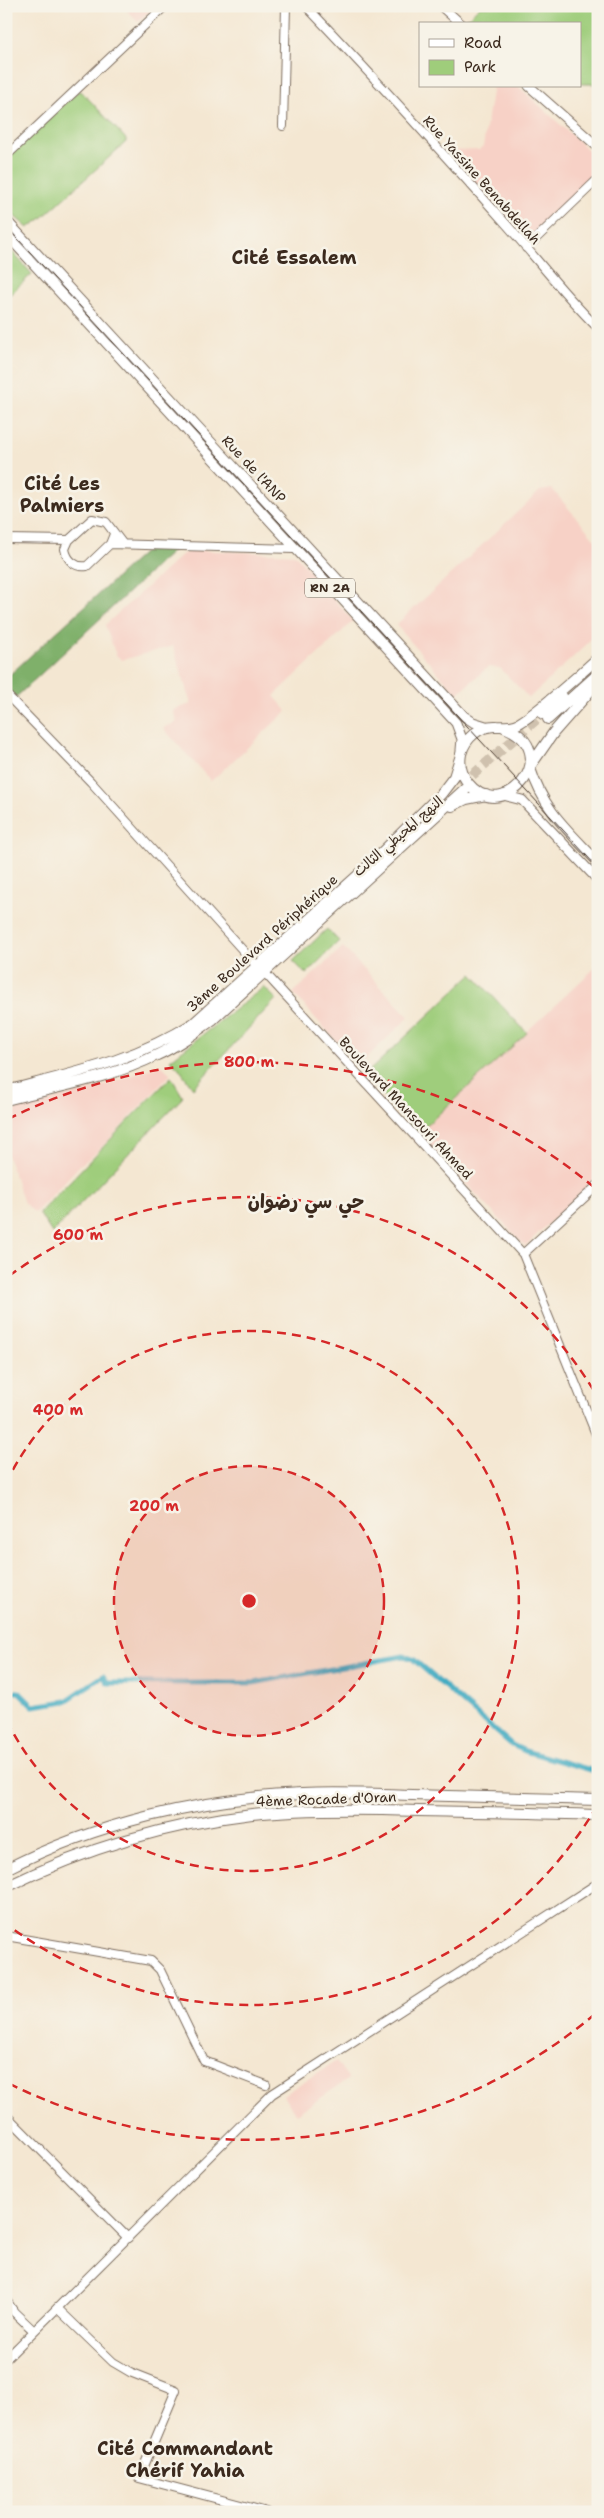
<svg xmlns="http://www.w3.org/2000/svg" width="604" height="2518" font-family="'Shantell Sans','Playpen Sans Arabic',sans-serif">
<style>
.built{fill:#f7d1c6}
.green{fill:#9fcd7b;stroke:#6d7c4c}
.forest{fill:#7fb06b;stroke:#5d6d44}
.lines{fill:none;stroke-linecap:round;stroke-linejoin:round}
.canal{stroke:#42acc2;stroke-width:5}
.highway-tunnel{stroke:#cfc1ae;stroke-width:10;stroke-dasharray:10 5;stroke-linecap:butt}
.secondary-casing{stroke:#7c6c5d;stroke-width:10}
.primary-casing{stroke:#7c6c5d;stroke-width:11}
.highway-casing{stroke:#7c6c5d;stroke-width:12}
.secondary{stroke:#fff;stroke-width:8}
.primary{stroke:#fff;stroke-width:9}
.highway{stroke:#fff;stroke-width:10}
.tram{stroke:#3b2a1e;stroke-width:1}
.ring{fill:none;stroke:#d62828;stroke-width:2.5;stroke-dasharray:9 6}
.labels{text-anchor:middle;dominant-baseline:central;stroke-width:5;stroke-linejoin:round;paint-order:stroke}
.shield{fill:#f7f3e8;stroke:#73665b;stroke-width:1}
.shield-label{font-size:12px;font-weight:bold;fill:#3b2a1e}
.street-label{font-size:14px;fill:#3b2a1e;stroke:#f7f3e8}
.district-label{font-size:19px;font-weight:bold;fill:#3b2a1e;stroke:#f7f3e8}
.centre{fill:#d62828;stroke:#f7f3e8;stroke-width:2.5}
.ring-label{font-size:15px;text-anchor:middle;font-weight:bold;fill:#d62828;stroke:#f7f3e8;stroke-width:5;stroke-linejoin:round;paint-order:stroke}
</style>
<rect width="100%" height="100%" fill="#f7f3e8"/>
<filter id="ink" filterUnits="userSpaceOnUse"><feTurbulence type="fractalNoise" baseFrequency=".02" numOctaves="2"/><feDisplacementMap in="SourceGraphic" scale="10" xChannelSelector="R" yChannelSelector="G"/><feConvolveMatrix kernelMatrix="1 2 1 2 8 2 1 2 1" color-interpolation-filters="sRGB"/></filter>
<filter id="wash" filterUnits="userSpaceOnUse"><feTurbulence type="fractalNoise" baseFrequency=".0096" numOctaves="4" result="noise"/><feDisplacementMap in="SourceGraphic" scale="20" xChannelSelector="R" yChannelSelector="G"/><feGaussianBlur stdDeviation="1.12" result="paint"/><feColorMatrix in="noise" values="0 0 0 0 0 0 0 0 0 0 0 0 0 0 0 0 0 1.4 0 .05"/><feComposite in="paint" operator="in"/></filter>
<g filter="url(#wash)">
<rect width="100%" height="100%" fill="#f4e7d2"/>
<!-- built -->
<path class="built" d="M 123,6 L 155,6 L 138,22 Z
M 493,86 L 518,86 L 598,159 L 598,166 L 590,181 L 528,240 L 444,151 L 479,150 L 483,147 Z
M 552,489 L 598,543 L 598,629 L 586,645 L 529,698 L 500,668 L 488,667 L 457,694 L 396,625 L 540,491 Z
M 192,550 L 295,554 L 353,621 L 274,696 L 287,711 L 211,781 L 163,728 L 177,722 L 173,710 L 191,704 L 173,646 L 122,660 L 116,655 L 105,625 L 183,554 Z
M 343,947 L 409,1017 L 358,1066 L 293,993 Z
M 598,965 L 598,1176 L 525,1246 L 418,1133 Z
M 161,1065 L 171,1074 L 96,1153 L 80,1165 L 35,1213 L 24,1203 L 6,1152 L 6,1112 L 104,1086 Z
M 336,2061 L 349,2079 L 296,2114 L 283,2095 Z"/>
<!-- green -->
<path class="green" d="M 480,6 L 598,6 L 598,84 L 580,84 L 580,24 L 466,24 L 464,22 Z
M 78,91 L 82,92 L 126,139 L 126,142 L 41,219 L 28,228 L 6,209 L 6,159 Z
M 6,245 L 32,274 L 6,298 Z
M 327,929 L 339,941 L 306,974 L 293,961 Z
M 472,974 L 527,1033 L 418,1133 L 365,1075 Z
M 264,987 L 276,999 L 193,1088 L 178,1067 L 170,1060 Z
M 171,1077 L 183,1097 L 52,1233 L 39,1213 Z"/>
<!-- forest -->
<path class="forest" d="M 149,548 L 175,549 L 15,698 L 6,687 L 6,678 Z"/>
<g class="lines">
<!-- canal -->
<path class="canal" d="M 6,1692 L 19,1692 L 33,1706 L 66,1701 L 103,1676 L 108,1683 L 253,1683 L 404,1656 L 413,1659 L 512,1745 L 525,1751 L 598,1772"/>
</g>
</g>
<g filter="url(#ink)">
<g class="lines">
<!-- highway-tunnel -->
<path class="highway-tunnel" d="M 461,785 L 543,714"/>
<!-- secondary casing -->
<g class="secondary-casing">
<path id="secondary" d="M 306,6 C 375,78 441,151 507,225 C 537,259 565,296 598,328
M 283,126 L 286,6
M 6,156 L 165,6
M 526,248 L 598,179
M 114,534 L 110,544 L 87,566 C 75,568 67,560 65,549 L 69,540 L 92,519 L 106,522 L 122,543
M 6,539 L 69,540
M 110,544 L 294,549
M 6,694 L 91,782 L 257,966
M 265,973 L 523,1254 L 598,1439
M 523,1254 L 598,1185
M 6,1936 L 151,1961 L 160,1970 L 204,2061 L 266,2085
M 6,2115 L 128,2238
M 6,2300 L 14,2312 L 34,2331
M 57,2308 L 113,2362 L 130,2372 L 176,2390 L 139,2478 L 267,2512
M 6,2359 L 272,2094 L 598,1883"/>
</g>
<!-- primary casing -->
<g class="primary-casing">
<path id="primary" d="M 441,6 L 461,24
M 529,86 L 598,147
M 6,220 L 464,716 L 473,722 L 489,727
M 6,234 L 456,723 L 462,739 L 461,750
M 530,767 C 544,811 567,829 598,862
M 503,795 L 522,800 L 598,880"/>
</g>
<!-- highway casing -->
<g class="highway-casing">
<path id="highway" d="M 543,714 L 562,696
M 548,719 L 598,674
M 504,727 C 567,751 504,828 468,783 C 462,775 459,764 461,754 C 465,738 480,725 497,726 C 503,726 509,727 515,725 C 530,720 583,671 598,658
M 531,765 L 554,732 L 598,682
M 452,806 L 466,799 L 486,795
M 6,1091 C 75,1073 134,1061 194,1023 L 364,870 L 441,794 L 454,777 L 460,758
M 6,1100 C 56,1087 111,1078 157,1055 C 177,1046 194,1033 212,1020 L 465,789
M 6,1869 C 96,1823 202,1798 302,1794 C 338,1792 376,1794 412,1795 C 474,1797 536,1798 598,1800
M 6,1887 C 84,1849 167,1824 252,1814 C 308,1808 364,1809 419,1811 C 479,1812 538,1813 598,1815"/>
</g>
<!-- secondary -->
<use href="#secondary" class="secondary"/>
<!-- primary -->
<use href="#primary" class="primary"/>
<!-- highway -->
<use href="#highway" class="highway"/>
<!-- tram -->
<path class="tram" d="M 6,226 L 598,868"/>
</g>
</g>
<!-- distance rings -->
<circle cx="249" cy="1601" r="135" fill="#d62828" fill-opacity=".12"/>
<g class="ring">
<circle cx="249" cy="1601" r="135"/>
<path d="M6 1483A270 270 0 1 1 6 1719"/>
<path d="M597 1806A404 404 0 0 1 9 1926M9 1276A404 404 0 0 1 597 1396"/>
<path d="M595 2014A539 539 0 0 1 8 2083M8 1119A539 539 0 0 1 595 1188"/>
</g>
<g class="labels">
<!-- shield labels -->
<rect class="shield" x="305" y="578.5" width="50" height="19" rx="4"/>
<g class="shield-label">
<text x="330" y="588">RN 2A</text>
</g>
<!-- street labels -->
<g class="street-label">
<text transform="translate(482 180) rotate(48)">Rue Yassine Benabdellah</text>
<text transform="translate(254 469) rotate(47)">Rue de l'ANP</text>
<text transform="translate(398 836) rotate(-41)">النهج المحيطي الثالث</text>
<text transform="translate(262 943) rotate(-42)">3ème Boulevard Périphérique</text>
<text transform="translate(406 1108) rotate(47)">Boulevard Mansouri Ahmed</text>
<text transform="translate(326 1799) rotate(-2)">4ème Rocade d'Oran</text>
</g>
<!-- district labels -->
<g class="district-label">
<text x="294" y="257">Cité Essalem</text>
<text x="62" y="483">Cité Les<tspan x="62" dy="22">Palmiers</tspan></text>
<text x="306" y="1201">حي سي رضوان</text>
<text x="185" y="2448">Cité Commandant<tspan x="185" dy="22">Chérif Yahia</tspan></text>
</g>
</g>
<circle cx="249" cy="1601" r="8" class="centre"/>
<g class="ring-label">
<text x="249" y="1067">800 m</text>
<text x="78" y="1240">600 m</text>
<text x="58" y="1415">400 m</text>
<text x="154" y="1511">200 m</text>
</g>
<!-- margin -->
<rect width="604" height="2518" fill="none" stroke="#f7f3e8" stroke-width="25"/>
<!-- legend -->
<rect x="419" y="22" width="162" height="65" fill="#f7f3e8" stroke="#aca397"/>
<rect x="429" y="39" width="25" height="8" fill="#ffffff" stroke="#aca397"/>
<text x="464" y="48" font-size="15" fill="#3b2a1e">Road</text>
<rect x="429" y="60" width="25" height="15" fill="#9fcd7b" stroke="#aca397"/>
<text x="464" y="72" font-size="15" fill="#3b2a1e">Park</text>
</svg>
